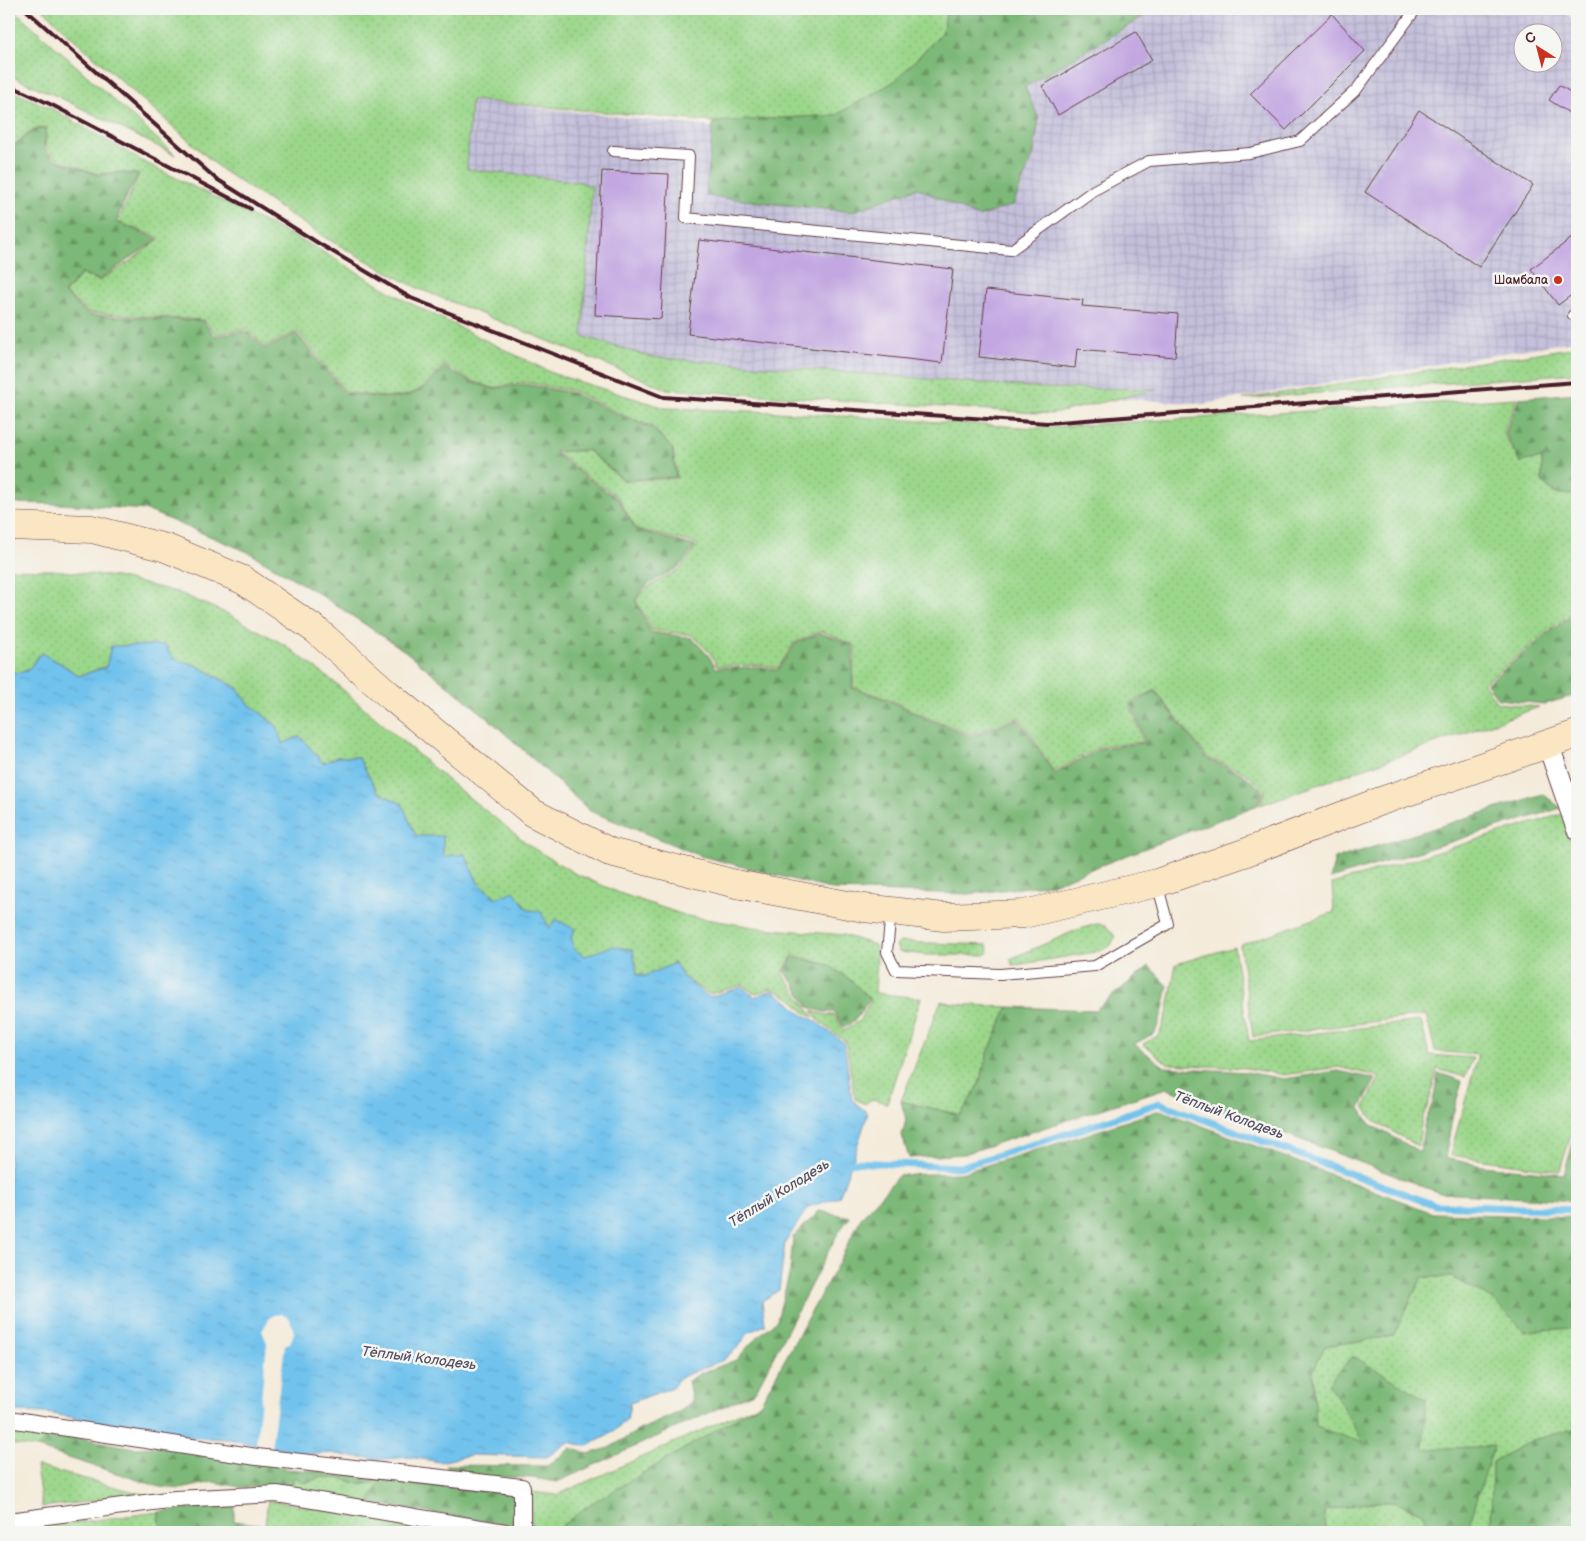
<svg xmlns="http://www.w3.org/2000/svg" width="1586" height="1541" font-family="'Balsamiq Sans',sans-serif">
<style>
.industrial{fill:url(#industrial-grid);fill-rule:evenodd}
.grass{fill:url(#grass-dots);stroke:#727b5b}
.forest{fill:url(#forest-firs);stroke:#636c51}
.water{fill:url(#water-ripples);stroke:#5e708c}
.pier{fill:#f4ebda}
.lines{fill:none;stroke-linecap:round;stroke-linejoin:round}
.stream{stroke:#71c2ed;stroke-width:7}
.building{fill:#c2a7e1}
.service-casing{stroke:#643e45;stroke-width:12}
.pedestrian-casing{stroke:#643e45;stroke-width:18}
.minor-casing{stroke:#643e45;stroke-width:23}
.secondary-casing{stroke:#643e45;stroke-width:29}
.service{stroke:#fff;stroke-width:10}
.pedestrian{stroke:#fff;stroke-width:16}
.minor{stroke:#fff;stroke-width:21}
.secondary{stroke:#fbe6c4;stroke-width:28}
.rail{stroke:#4a1f2b;stroke-width:4}
.poi-dot{fill:#c8321e;stroke:#f6f6f2;stroke-width:2}
.labels{text-anchor:middle;dominant-baseline:central;stroke-width:5;stroke-linejoin:round;paint-order:stroke}
.poi-label{font-size:12px;fill:#4a1f2b;stroke:#f6f6f2;text-anchor:end}
.water-label{font-size:14px;font-style:italic;fill:#565065;stroke:#f6f6f2}
</style>
<defs>
<pattern id="industrial-grid" width="8" height="8" patternUnits="userSpaceOnUse" patternTransform="scale(1.25)"><rect width="8" height="8" fill="#c4c0db"/><path d="M0 4h8M4 0v8" fill="none" stroke="#aaa5bc"/></pattern>
<pattern id="grass-dots" width="8" height="8" patternUnits="userSpaceOnUse" patternTransform="scale(1.25)"><rect width="8" height="8" fill="#9bd78b"/><path d="M2 2h.1M6 6h.1" fill="none" stroke="#87b878" stroke-width="1.8" stroke-linecap="round"/></pattern>
<pattern id="forest-firs" width="22" height="20" patternUnits="userSpaceOnUse" patternTransform="scale(1.25)"><rect width="22" height="20" fill="#7cb877"/><path d="M5 1l3.5 6h-7zM16 11l3.5 6h-7z" fill="#689562"/></pattern>
<pattern id="water-ripples" width="26" height="14" patternUnits="userSpaceOnUse" patternTransform="scale(1.25)"><rect width="26" height="14" fill="#71c2ed"/><path d="M2 4q2-2 4 0t4 0M15 11q2-2 4 0t4 0" fill="none" stroke="#63a6cb"/></pattern>
</defs>
<rect width="100%" height="100%" fill="#f6f6f2"/>
<filter id="ink" filterUnits="userSpaceOnUse"><feTurbulence type="fractalNoise" baseFrequency=".02" numOctaves="2"/><feDisplacementMap in="SourceGraphic" scale="10" xChannelSelector="R" yChannelSelector="G"/><feConvolveMatrix kernelMatrix="1 2 1 2 8 2 1 2 1" color-interpolation-filters="sRGB"/></filter>
<filter id="wash" filterUnits="userSpaceOnUse"><feTurbulence type="fractalNoise" baseFrequency=".0096" numOctaves="4" result="noise"/><feDisplacementMap in="SourceGraphic" scale="20" xChannelSelector="R" yChannelSelector="G"/><feGaussianBlur stdDeviation="1.12" result="paint"/><feColorMatrix in="noise" values="0 0 0 0 0 0 0 0 0 0 0 0 0 0 0 0 0 1.4 0 .05"/><feComposite in="paint" operator="in"/></filter>
<g filter="url(#wash)">
<rect width="100%" height="100%" fill="#f4ebda"/>
<!-- industrial -->
<path class="industrial" d="M 1136,9 L 1559,9 L 1577,21 L 1577,339 L 1574,341 L 1203,404 L 649,365 L 575,342 L 467,169 L 471,100 L 798,137 ZM 1524,32 L 1554,32 L 1554,62 L 1524,62 Z"/>
<!-- grass -->
<path class="grass" d="M 9,9 L 13,9 L 175,155 L 61,98 L 9,75 Z
M 43,9 L 947,9 L 942,33 L 895,81 L 836,115 L 713,122 L 471,100 L 467,169 L 581,182 L 592,187 L 582,336 L 651,357 L 1043,388 L 1159,389 L 1052,414 L 667,389 L 417,288 L 324,237 L 222,170 L 66,32 Z
M 9,90 L 51,108 L 142,161 L 316,248 L 408,302 L 554,374 L 666,408 L 777,412 L 1037,428 L 1517,398 L 1503,433 L 1520,462 L 1542,458 L 1542,481 L 1555,494 L 1574,495 L 1577,494 L 1577,608 L 1484,683 L 1497,703 L 1539,707 L 1260,805 L 1265,790 L 1244,772 L 1208,758 L 1155,690 L 1130,703 L 1143,742 L 1101,746 L 1054,772 L 1020,717 L 971,734 L 928,718 L 891,700 L 853,687 L 855,646 L 822,631 L 794,643 L 778,668 L 762,665 L 717,666 L 710,653 L 692,635 L 652,630 L 636,600 L 648,587 L 681,568 L 698,544 L 636,529 L 618,497 L 588,477 L 555,451 L 588,451 L 624,481 L 677,478 L 673,449 L 653,427 L 620,414 L 574,391 L 523,382 L 493,388 L 470,380 L 444,365 C 437,372 430,382 422,388 C 401,403 370,395 346,392 L 298,332 L 265,346 L 245,329 L 216,334 L 204,320 L 89,313 L 65,293 L 82,274 L 99,281 L 132,260 L 160,238 L 118,222 L 139,174 L 119,172 L 98,174 L 58,160 L 45,147 L 47,127 L 32,130 L 13,146 L 9,138 Z
M 1577,346 L 1577,373 L 1243,399 L 1576,347 Z
M 9,569 L 53,570 L 116,577 L 177,592 L 228,614 L 285,645 L 334,682 L 452,784 L 533,848 L 574,873 L 622,894 L 687,916 L 760,928 L 844,935 L 875,945 L 877,960 L 875,993 L 921,998 L 887,1103 L 872,1099 L 865,1104 L 855,1099 L 846,1042 L 819,1021 L 812,1011 L 826,1015 L 834,1015 L 844,1031 L 859,1021 L 871,1001 L 853,982 L 829,965 L 793,955 L 782,973 C 794,987 802,1003 814,1017 L 803,1011 L 792,999 L 771,988 L 755,994 L 742,985 L 709,994 L 683,977 L 675,963 L 645,976 L 637,974 L 597,952 L 585,956 L 574,949 L 571,937 L 575,930 L 550,928 L 528,910 L 497,898 L 478,883 L 465,854 L 442,856 L 416,836 L 402,804 L 378,792 L 358,757 L 337,757 L 323,763 L 300,736 L 282,744 L 277,726 L 249,704 L 237,688 L 196,665 L 174,659 L 165,645 L 79,676 L 60,663 L 15,673 L 9,669 Z
M 1562,814 L 1577,858 L 1577,1115 L 1560,1171 L 1450,1155 L 1478,1055 L 1435,1051 L 1426,1015 L 1253,1037 L 1240,945 L 1334,912 L 1332,884 Z
M 1097,924 C 1107,925 1110,929 1115,937 L 1111,945 L 1101,951 L 1022,964 L 1013,965 L 1010,959 L 1079,929 Z
M 900,942 L 987,945 L 989,951 L 986,955 L 927,955 L 899,952 L 896,946 Z
M 1234,947 L 1249,1041 L 1421,1021 L 1429,1055 L 1473,1058 L 1465,1077 L 1437,1069 L 1429,1102 L 1422,1119 L 1418,1146 L 1374,1121 L 1364,1107 L 1380,1077 L 1338,1067 L 1284,1075 L 1246,1068 L 1168,1064 L 1143,1044 L 1159,1035 L 1167,1014 L 1176,964 Z
M 941,1001 L 954,1004 L 1008,1007 L 988,1053 L 978,1087 L 960,1115 L 901,1101 Z
M 1422,1277 L 1452,1277 L 1492,1299 L 1524,1330 L 1577,1328 L 1577,1428 L 1533,1440 L 1492,1462 L 1491,1532 L 1464,1532 L 1468,1528 L 1422,1449 L 1365,1444 L 1316,1427 L 1313,1370 L 1325,1346 L 1393,1336 Z
M 760,1404 L 586,1507 L 554,1532 L 542,1532 L 531,1525 L 531,1492 L 557,1495 Z
M 9,1426 L 52,1433 L 37,1448 L 9,1444 Z
M 36,1466 L 146,1495 L 42,1507 Z
M 293,1476 L 306,1483 L 320,1477 L 343,1479 L 362,1485 L 381,1480 L 369,1503 L 290,1491 Z
M 268,1500 L 433,1528 L 434,1532 L 415,1532 L 409,1529 L 394,1532 L 256,1532 L 234,1521 L 265,1525 Z
M 1371,1502 L 1394,1502 L 1423,1513 L 1431,1532 L 1325,1532 L 1324,1511 Z
M 159,1512 L 160,1532 L 9,1532 L 9,1531 Z"/>
<!-- forest -->
<path class="forest" d="M 947,9 L 1152,9 L 1146,15 L 1025,87 L 1039,119 L 1033,156 L 1013,205 L 978,217 L 918,188 L 851,212 L 706,196 L 713,122 L 836,115 L 895,81 L 942,33 Z
M 46,128 L 44,148 L 57,161 L 98,175 L 120,173 L 138,175 L 126,197 L 116,222 L 158,239 L 99,280 L 82,273 L 64,293 L 89,315 L 203,321 L 215,336 L 245,331 L 265,348 L 297,334 L 345,393 C 370,396 400,404 422,389 C 430,384 437,374 444,367 L 469,381 L 493,389 L 523,384 L 573,393 L 619,415 L 652,428 L 672,448 L 676,477 L 624,480 L 588,450 L 554,452 L 587,478 L 618,499 L 636,530 L 695,546 L 680,566 L 647,585 L 635,600 L 651,632 L 692,638 L 708,655 L 716,668 L 762,667 L 778,670 L 795,644 L 821,633 L 853,646 L 852,688 L 890,701 L 927,719 L 971,736 L 1019,719 L 1054,774 L 1101,748 L 1145,743 L 1132,704 L 1155,691 L 1207,759 L 1243,774 L 1263,791 L 1258,805 L 1052,884 L 969,894 L 834,890 L 701,856 L 590,811 L 489,719 L 405,651 L 316,592 L 248,552 L 146,510 L 62,504 L 9,503 L 9,139 L 13,146 L 33,131 Z
M 1577,393 L 1577,493 L 1574,495 L 1555,493 L 1542,481 L 1542,458 L 1520,462 L 1505,433 L 1519,398 Z
M 1577,610 L 1577,695 L 1544,704 L 1498,699 L 1487,683 Z
M 1543,794 L 1561,808 L 1330,879 L 1335,859 Z
M 793,957 L 829,965 L 853,982 L 870,999 L 856,1019 L 844,1028 L 834,1012 L 824,1012 L 808,1007 L 794,983 L 784,972 Z
M 1149,966 L 1168,986 L 1162,1014 L 1155,1033 L 1134,1044 L 1165,1067 L 1246,1072 L 1284,1079 L 1338,1071 L 1376,1079 L 1360,1108 L 1370,1124 L 1420,1152 L 1425,1121 L 1433,1102 L 1438,1073 L 1462,1081 L 1453,1114 L 1445,1158 L 1482,1166 L 1564,1174 L 1577,1128 L 1577,1201 L 1440,1193 L 1166,1088 L 964,1154 L 909,1158 L 902,1135 L 906,1120 L 901,1101 L 960,1115 L 978,1087 L 988,1053 L 1008,1007 L 1095,1010 Z
M 1160,1110 L 1433,1213 L 1577,1217 L 1577,1328 L 1524,1331 L 1492,1299 L 1452,1277 L 1422,1277 L 1393,1336 L 1325,1346 L 1313,1370 L 1316,1427 L 1364,1443 L 1328,1383 L 1353,1356 L 1426,1399 L 1423,1449 L 1494,1446 L 1468,1528 L 1464,1532 L 1431,1532 L 1423,1513 L 1394,1502 L 1371,1502 L 1324,1511 L 1325,1532 L 554,1532 L 586,1507 L 760,1404 L 839,1262 L 861,1218 L 899,1175 L 961,1173 L 1085,1135 Z
M 819,1211 L 850,1217 L 838,1233 L 755,1392 L 557,1482 L 533,1478 L 454,1475 L 446,1465 L 547,1466 L 571,1448 L 588,1454 L 609,1448 L 639,1430 L 678,1413 L 692,1401 L 688,1381 L 701,1373 L 736,1360 L 754,1340 L 777,1320 L 790,1271 L 793,1237 Z
M 1577,1428 L 1577,1532 L 1491,1532 L 1492,1462 L 1533,1440 Z
M 52,1433 L 135,1448 L 172,1446 L 274,1464 L 287,1469 L 340,1473 L 466,1489 L 513,1490 L 515,1526 L 369,1503 L 380,1481 L 362,1485 L 343,1479 L 320,1477 L 306,1483 L 294,1477 L 290,1491 L 275,1488 L 240,1487 L 213,1482 L 181,1489 L 160,1487 L 37,1448 Z
M 234,1504 L 234,1521 L 256,1532 L 160,1532 L 159,1512 Z"/>
<!-- water -->
<path class="water" d="M 165,645 L 174,659 L 196,665 L 237,688 L 249,704 L 277,726 L 282,744 L 300,736 L 323,763 L 337,757 L 358,757 L 378,792 L 402,804 L 416,836 L 443,836 L 443,856 L 465,854 L 478,883 L 496,898 L 514,891 L 528,910 L 540,911 L 550,928 L 555,919 L 575,929 L 571,937 L 574,949 L 585,956 L 612,946 L 633,950 L 637,974 L 645,976 L 675,963 L 683,977 L 709,997 L 742,987 L 755,997 L 772,990 L 789,1002 L 800,1013 L 814,1020 L 844,1043 L 852,1100 L 868,1113 L 852,1162 L 839,1197 L 808,1207 L 785,1243 L 779,1290 L 762,1301 L 765,1325 L 749,1332 L 739,1346 L 723,1360 L 679,1378 L 673,1387 L 630,1403 L 627,1420 L 609,1435 L 587,1446 L 568,1442 L 547,1457 L 471,1455 L 440,1462 L 410,1457 L 383,1459 L 347,1456 L 332,1453 L 312,1454 L 271,1448 L 228,1439 L 185,1437 L 169,1430 L 136,1425 L 106,1423 L 46,1413 L 19,1412 L 9,1407 L 9,669 L 15,673 L 27,671 L 41,653 L 60,663 L 79,676 L 106,667 L 111,646 Z"/>
<!-- pier -->
<path class="pier" d="M 281,1314 L 287,1316 L 290,1319 L 294,1333 L 290,1343 L 285,1345 L 271,1448 L 256,1445 L 267,1343 L 262,1331 L 269,1319 L 274,1315 Z"/>
<g class="lines">
<!-- stream -->
<path class="stream" d="M 844,1167 L 852,1162 L 960,1167 L 1088,1127 L 1159,1103 L 1435,1205 L 1577,1210"/>
</g>
<g id="blocks">
<!-- building -->
<path class="building" d="M 1332,14 L 1365,51 L 1286,130 L 1250,94 Z
M 1136,32 L 1152,60 L 1058,115 L 1042,86 Z
M 1559,85 L 1577,96 L 1577,118 L 1549,100 Z
M 1419,110 L 1533,185 L 1479,267 L 1365,192 Z
M 602,171 L 669,174 L 661,319 L 595,315 Z
M 1577,234 L 1577,291 L 1558,305 L 1531,269 Z
M 699,240 L 953,269 L 942,363 L 688,334 Z
M 986,290 L 1083,300 L 1082,306 L 1178,314 L 1175,357 L 1077,349 L 1075,368 L 979,357 Z"/>
</g>
</g>
<g filter="url(#ink)">
<use href="#blocks" fill-opacity="0" stroke="#643e45" stroke-width="1"/>
<g class="lines">
<!-- service casing -->
<g class="service-casing">
<path id="service" d="M 613,151 L 689,156 L 686,218 L 1011,250 L 1094,190 L 1149,161 L 1250,153 L 1300,141 L 1357,89 L 1416,9
M 1573,315 L 1577,311
M 891,912 L 887,952 L 896,970 L 1000,974 L 1095,966 L 1168,924 L 1157,883"/>
</g>
<!-- pedestrian casing -->
<g class="pedestrian-casing">
<path id="pedestrian" d="M 9,1419 L 257,1457 L 522,1487 L 522,1532
M 9,1521 L 175,1499 L 277,1494 L 505,1532"/>
</g>
<!-- minor casing -->
<g class="minor-casing">
<path id="minor" d="M 1548,744 L 1577,828"/>
</g>
<!-- secondary casing -->
<g class="secondary-casing">
<path id="secondary" d="M 9,526 L 92,529 L 166,548 L 243,580 L 316,630 L 388,694 L 533,813 L 610,852 L 736,884 L 864,908 L 944,917 L 1024,914 L 1157,883 L 1244,853 L 1378,802 L 1577,734"/>
</g>
<!-- service -->
<use href="#service" class="service"/>
<!-- pedestrian -->
<use href="#pedestrian" class="pedestrian"/>
<!-- minor -->
<use href="#minor" class="minor"/>
<!-- secondary -->
<use href="#secondary" class="secondary"/>
<!-- rail -->
<path class="rail" d="M 25,9 L 215,178 L 318,243 L 411,298 L 663,397 L 1047,423 L 1577,382
M 9,85 L 52,105 L 251,209"/>
</g>
</g>
<!-- markers -->
<circle class="poi-dot" cx="1558" cy="280" r="5"/>
<g class="labels">
<!-- poi labels -->
<g class="poi-label">
<text x="1548" y="280">Шамбала</text>
</g>
<!-- water labels -->
<g class="water-label">
<text transform="translate(1229 1115) rotate(20)">Тёплый Колодезь</text>
<text transform="translate(779 1193) rotate(-32)">Тёплый Колодезь</text>
<text transform="translate(419 1358) rotate(7)">Тёплый Колодезь</text>
</g>
</g>
<!-- margin -->
<rect width="1586" height="1541" fill="none" stroke="#f6f6f2" stroke-width="30"/>
<!-- north arrow -->
<g transform="translate(1538 48) rotate(324)"><circle r="24" fill="#f6f6f2" stroke="#b1a0a2"/>
<path d="M0-4L9 19L0 12L-9 19Z" fill="#c8321e"/>
<text y="-8" font-size="14" font-weight="bold" text-anchor="middle" fill="#4a1f2b">С</text>
</g>
</svg>
